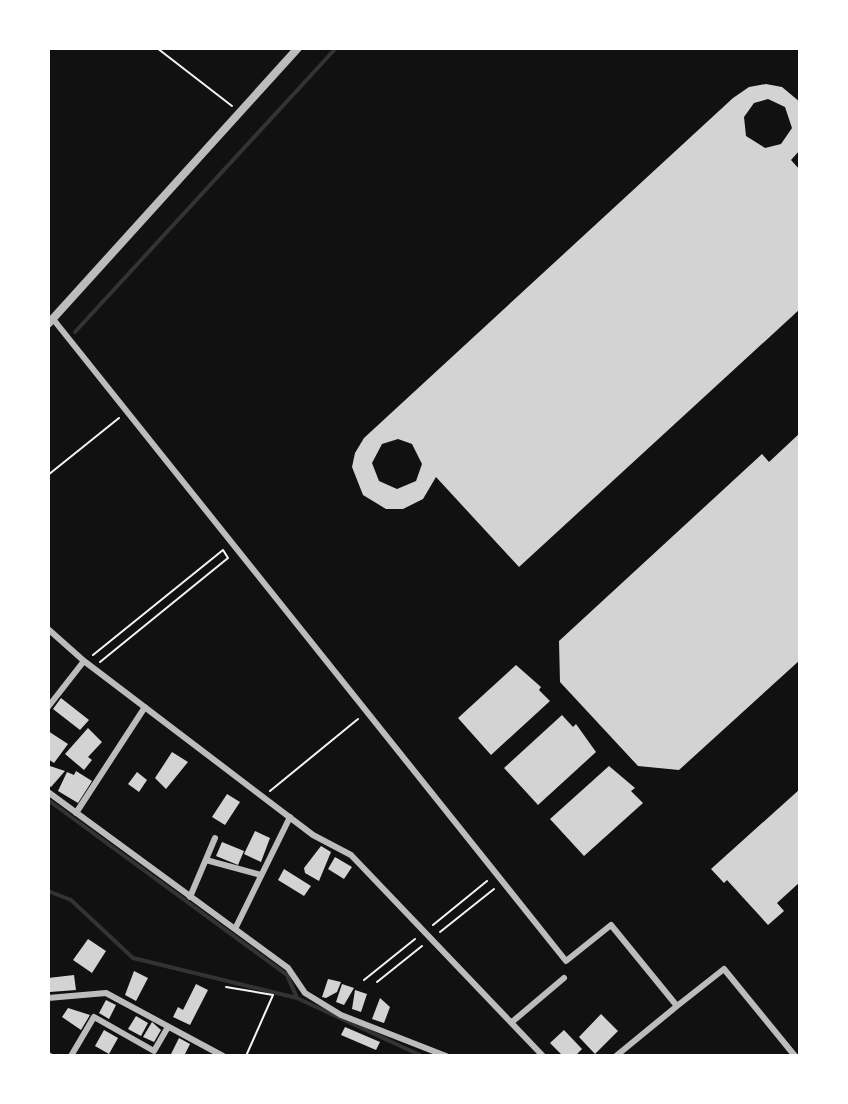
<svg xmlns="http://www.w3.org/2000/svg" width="848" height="1104" font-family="'Work Sans',sans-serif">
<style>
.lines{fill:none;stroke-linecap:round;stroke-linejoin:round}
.stream{stroke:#333;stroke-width:4}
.building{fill:#d3d3d3;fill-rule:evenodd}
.path{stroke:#f5f5f5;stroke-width:2}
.minor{stroke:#bcbcbc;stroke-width:6}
.tertiary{stroke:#bcbcbc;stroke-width:8}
</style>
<rect width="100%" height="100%" fill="#111"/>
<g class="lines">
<!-- stream -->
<path class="stream" d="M 75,332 L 336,48
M 48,800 L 287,975 L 297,998
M 48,891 L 71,900 L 133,958 L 297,998 L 422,1056"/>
</g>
<!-- building -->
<path class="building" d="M 766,84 L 782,87 L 800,102 L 800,150 L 791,160 L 800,170 L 800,309 L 519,567 L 436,477 L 423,499 L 403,509 L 386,509 L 363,495 L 352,467 L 355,453 L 364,438 L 733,98 L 749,87 ZM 768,99 L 785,107 L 792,128 L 781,144 L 765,148 L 746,136 L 744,117 L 754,103 ZM 398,439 L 412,444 L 422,464 L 416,481 L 397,489 L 379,481 L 372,463 L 382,444 Z
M 800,433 L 800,660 L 679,770 L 638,766 L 560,682 L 559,641 L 762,454 L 769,462 Z
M 516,665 L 541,687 L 539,690 L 550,701 L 491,755 L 458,718 Z
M 61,698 L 89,720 L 80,730 L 53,709 Z
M 562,715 L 573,727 L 576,724 L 596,752 L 538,805 L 504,768 Z
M 88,728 L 102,742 L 88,757 L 92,760 L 84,770 L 65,754 Z
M 48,731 L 68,744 L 54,763 L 48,759 Z
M 172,752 L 188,762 L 166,789 L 155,778 Z
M 50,766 L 65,771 L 51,787 L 48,785 Z
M 609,766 L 635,788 L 631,791 L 643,803 L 584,856 L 550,819 Z
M 76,771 L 92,781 L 78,803 L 58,791 L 67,772 L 74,775 Z
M 137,772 L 147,780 L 139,792 L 128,784 Z
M 800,789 L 800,882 L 777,903 L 784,911 L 768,925 L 727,880 L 724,883 L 711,869 Z
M 227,794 L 240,802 L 225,825 L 212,817 Z
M 255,831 L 270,838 L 261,862 L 244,854 Z
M 222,842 L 244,851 L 238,865 L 216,856 Z
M 321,846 L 331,852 L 319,881 L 305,873 L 304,868 Z
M 335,857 L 352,867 L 344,879 L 328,869 Z
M 284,869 L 311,886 L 304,896 L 278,880 Z
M 88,939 L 106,951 L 92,973 L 73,960 Z
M 134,971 L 148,978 L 136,1001 L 125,995 Z
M 74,975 L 76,990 L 50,992 L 48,978 Z
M 328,979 L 341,982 L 337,992 L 326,998 L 322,997 Z
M 196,984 L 208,990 L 190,1025 L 173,1017 L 178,1007 L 183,1010 Z
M 342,984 L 354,988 L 344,1005 L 336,1002 Z
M 355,990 L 367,994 L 361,1012 L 352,1009 Z
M 380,998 L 390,1007 L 384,1023 L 372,1019 Z
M 106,1000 L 116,1005 L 109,1019 L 99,1013 Z
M 68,1008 L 90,1015 L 81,1030 L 62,1017 Z
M 601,1014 L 618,1031 L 595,1054 L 579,1037 Z
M 136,1016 L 148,1023 L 141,1036 L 128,1029 Z
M 152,1022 L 161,1030 L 154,1042 L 143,1037 Z
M 345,1027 L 380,1042 L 376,1050 L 341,1035 Z
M 104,1030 L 118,1038 L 109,1054 L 95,1046 Z
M 564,1030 L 582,1049 L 575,1056 L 563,1056 L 550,1043 Z
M 179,1038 L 190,1044 L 184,1056 L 170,1056 Z"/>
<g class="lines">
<!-- path -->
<path class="path" d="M 157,48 L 232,106
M 48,475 L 119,418
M 93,655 L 223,550 L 228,558 L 100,662
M 270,791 L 358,719
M 433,925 L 487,881
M 440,932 L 494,889
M 364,980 L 415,939
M 377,982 L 422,946
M 226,987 L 273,995 L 246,1056"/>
<!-- minor -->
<path class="minor" d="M 53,319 L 566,961 L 611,925 L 677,1006 L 724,969 L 795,1056
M 48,629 L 84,661 L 313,835 L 351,855 L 543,1056
M 48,707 L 84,661
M 48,792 L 288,968 L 305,993 L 341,1015 L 446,1056
M 76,813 L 145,707
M 206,860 L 261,875
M 190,897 L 215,838
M 235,929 L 290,817
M 48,998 L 106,993 L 223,1056
M 512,1022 L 564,978
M 48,1055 L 50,1056
M 71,1056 L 94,1017 L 154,1051 L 168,1027
M 616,1056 L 677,1006"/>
<!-- tertiary -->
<path class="tertiary" d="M 48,324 L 298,48"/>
</g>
<!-- border -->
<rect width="848" height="1104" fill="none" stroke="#ffffff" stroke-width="100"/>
</svg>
